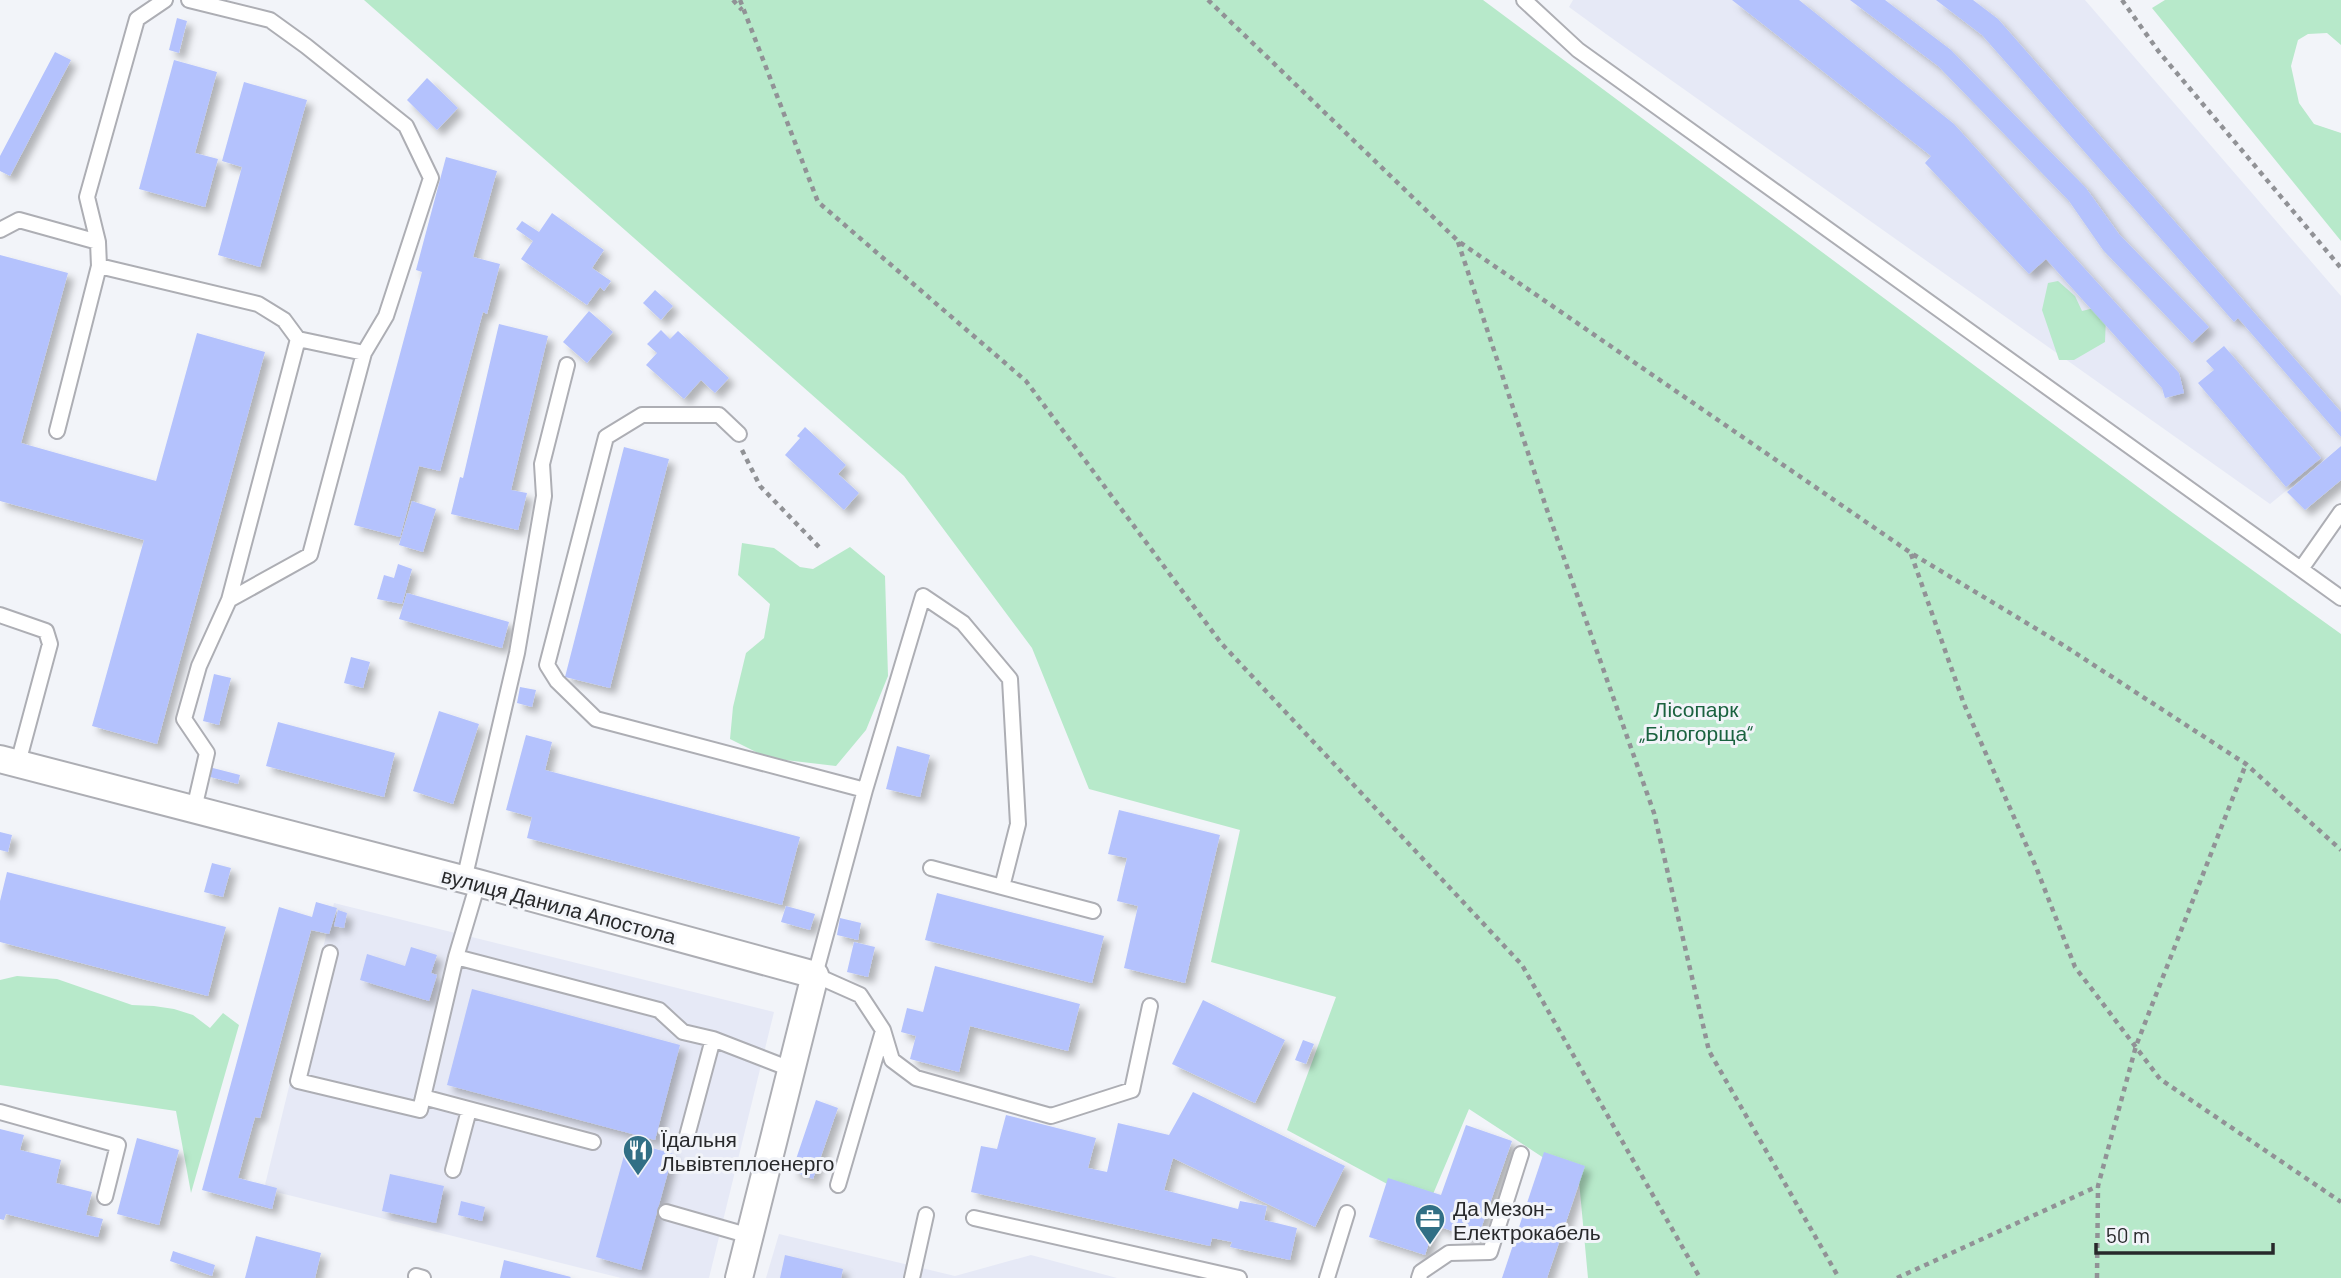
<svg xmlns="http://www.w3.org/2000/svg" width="2341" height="1278" font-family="Barlow,sans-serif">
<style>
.built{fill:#e6e9f6}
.green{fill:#b7e9ca}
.building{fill:#b4c2fd;filter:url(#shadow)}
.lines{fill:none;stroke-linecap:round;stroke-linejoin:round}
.service-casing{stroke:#adaeb4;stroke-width:18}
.minor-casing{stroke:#adaeb4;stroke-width:30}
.path{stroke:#919296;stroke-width:4.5;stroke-dasharray:5 5;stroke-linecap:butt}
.service{stroke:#fff;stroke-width:14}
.minor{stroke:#fff;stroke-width:26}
.labels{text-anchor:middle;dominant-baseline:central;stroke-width:6;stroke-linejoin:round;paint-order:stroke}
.park-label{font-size:21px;fill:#1a623f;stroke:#f2f4f9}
.street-label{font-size:21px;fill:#28292b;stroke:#f2f4f9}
.poi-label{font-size:21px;fill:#28292b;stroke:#f2f4f9;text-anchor:start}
</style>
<defs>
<filter id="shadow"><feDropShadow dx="6" dy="6" stdDeviation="3.5" flood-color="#0004"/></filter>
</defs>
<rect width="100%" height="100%" fill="#f2f4f9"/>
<!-- built -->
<path class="built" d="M 1573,0 L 2085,0 L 2341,296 L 2341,446 L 2270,504 L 1606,34 L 1569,7 Z
M 334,903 L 774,1012 L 709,1278 L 621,1278 L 264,1189 Z
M 779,1234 L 955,1276 L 1031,1255 L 1117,1278 L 766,1278 Z"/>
<!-- green -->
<path class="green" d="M 364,0 L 1483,0 L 2173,513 L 2341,634 L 2341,1278 L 1588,1278 L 1579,1181 L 1469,1109 L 1428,1206 L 1287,1130 L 1336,997 L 1211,962 L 1240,830 L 1089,789 L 1032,648 L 904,476 Z
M 2165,0 L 2341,0 L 2341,45 L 2327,33 L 2308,34 L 2298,40 L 2291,66 L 2299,103 L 2314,124 L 2341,133 L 2341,241 L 2152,8 Z
M 2058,281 L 2075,296 L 2082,311 L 2094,308 L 2106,316 L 2105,342 L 2074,360 L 2059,360 L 2042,310 L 2048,283 Z
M 742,543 L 774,548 L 800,567 L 813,569 L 850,547 L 885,576 L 888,676 L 866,730 L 836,766 L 768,758 L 730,739 L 733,707 L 746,653 L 764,638 L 770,604 L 738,575 Z
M 17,976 L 57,979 L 132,1005 L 154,1006 L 174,1009 L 193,1015 L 210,1028 L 223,1013 L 239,1025 L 191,1193 L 176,1111 L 0,1085 L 0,980 Z"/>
<!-- building -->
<path class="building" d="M 1732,0 L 1799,0 L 1954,124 L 2179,373 L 2184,393 L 2165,398 L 2162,388 L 2046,259 L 2029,274 L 1925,163 L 1931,156 Z
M 1850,0 L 1885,0 L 1951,50 L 2086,188 L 2119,234 L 2209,327 L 2192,343 L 2103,250 L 2069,201 L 1938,66 Z
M 1936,0 L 1973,0 L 1998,19 L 2341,412 L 2341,437 L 2238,318 L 2234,322 L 1982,35 Z
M 177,18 L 187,21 L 179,53 L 169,50 Z
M 55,52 L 71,60 L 10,176 L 0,171 L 0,156 Z
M 174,60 L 217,72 L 195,153 L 218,159 L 205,207 L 139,189 Z
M 427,78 L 458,108 L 437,130 L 407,100 Z
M 244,82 L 307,100 L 260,267 L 218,255 L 242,167 L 222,161 Z
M 446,157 L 497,171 L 473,257 L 500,264 L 487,314 L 483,312 L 440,471 L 419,466 L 400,537 L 354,525 L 422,272 L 416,270 Z
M 552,213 L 604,250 L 592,268 L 611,281 L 604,291 L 600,287 L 587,305 L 521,259 L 533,241 L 516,229 L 522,221 L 539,232 Z
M 0,255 L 68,273 L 21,443 L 156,481 L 197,333 L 265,352 L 157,744 L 92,726 L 144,540 L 0,501 Z
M 655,290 L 673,306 L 661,320 L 643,303 Z
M 589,311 L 613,332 L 587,363 L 563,342 Z
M 499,324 L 548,336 L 511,490 L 527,493 L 518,530 L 451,514 L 460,477 L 463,478 Z
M 661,330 L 670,339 L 678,331 L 729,378 L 715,393 L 701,380 L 684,399 L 646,365 L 657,353 L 647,344 Z
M 2224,346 L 2321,458 L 2286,487 L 2198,383 L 2214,370 L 2206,361 Z
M 805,427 L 846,465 L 838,474 L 859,493 L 844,510 L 785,455 L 800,438 L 797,436 Z
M 2341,446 L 2341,480 L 2305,510 L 2287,492 Z
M 624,447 L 669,459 L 610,688 L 565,677 Z
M 412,501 L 436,509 L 423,552 L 399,545 Z
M 398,564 L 412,569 L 402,604 L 377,599 L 384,575 L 394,578 Z
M 407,593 L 509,622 L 502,648 L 399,619 Z
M 351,657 L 370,662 L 363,688 L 344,683 Z
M 214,674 L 231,678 L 219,725 L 203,721 Z
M 520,687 L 536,690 L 532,707 L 517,703 Z
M 439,711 L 479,724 L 453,804 L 413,791 Z
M 278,722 L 395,753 L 384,797 L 266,766 Z
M 526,735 L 552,742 L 545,770 L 800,837 L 782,905 L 527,838 L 532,817 L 506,810 Z
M 897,746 L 930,755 L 920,797 L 886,789 Z
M 209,767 L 240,775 L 238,784 L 206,776 Z
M 1119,810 L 1220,835 L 1185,983 L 1124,968 L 1138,906 L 1117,901 L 1127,858 L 1108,854 Z
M 0,832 L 12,835 L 8,852 L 0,850 Z
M 212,863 L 231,868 L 223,897 L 204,892 Z
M 7,872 L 226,927 L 208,996 L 0,942 L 0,901 Z
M 937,893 L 1104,936 L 1092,983 L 925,940 Z
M 316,902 L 337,908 L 329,934 L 311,930 L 260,1118 L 255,1117 L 238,1178 L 277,1188 L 272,1209 L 202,1190 L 279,907 L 312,917 Z
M 786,906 L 815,914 L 810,930 L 781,922 Z
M 338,910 L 347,913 L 344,928 L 334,926 Z
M 840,918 L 861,923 L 858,940 L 837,935 Z
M 854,942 L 875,947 L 868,977 L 847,972 Z
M 411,947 L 437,955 L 431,973 L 437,975 L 429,1001 L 360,980 L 367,954 L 405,966 Z
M 935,966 L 1080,1004 L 1068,1051 L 970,1026 L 959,1072 L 910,1059 L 916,1036 L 901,1032 L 907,1008 L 923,1012 Z
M 472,989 L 680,1045 L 655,1140 L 447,1085 Z
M 1203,1000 L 1285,1040 L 1255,1103 L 1172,1064 Z
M 1303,1040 L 1314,1044 L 1306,1064 L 1295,1060 Z
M 1193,1092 L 1345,1166 L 1315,1227 L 1173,1158 L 1164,1190 L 1238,1209 L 1240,1201 L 1267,1206 L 1264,1220 L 1297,1228 L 1290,1260 L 1230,1247 L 1232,1242 L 1212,1238 L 1210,1246 L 971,1192 L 981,1146 L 997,1149 L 1006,1115 L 1096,1138 L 1088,1168 L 1107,1172 L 1118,1123 L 1169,1135 Z
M 816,1100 L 838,1108 L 813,1179 L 792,1171 Z
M 1466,1125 L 1512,1141 L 1477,1240 L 1435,1225 L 1425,1255 L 1369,1237 L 1388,1178 L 1441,1195 Z
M 0,1129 L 24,1135 L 20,1150 L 61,1160 L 56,1183 L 92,1192 L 86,1215 L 103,1219 L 98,1237 L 6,1214 L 4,1220 L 0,1219 Z
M 137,1138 L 179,1150 L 159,1225 L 117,1214 Z
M 628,1141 L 673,1154 L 641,1270 L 596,1257 Z
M 1544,1152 L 1585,1166 L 1547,1278 L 1502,1278 Z
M 390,1174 L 444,1186 L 436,1223 L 382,1211 Z
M 461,1201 L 485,1207 L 482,1221 L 458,1215 Z
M 256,1236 L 321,1253 L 315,1278 L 245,1278 Z
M 173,1251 L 215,1265 L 212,1276 L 170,1261 Z
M 785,1255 L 843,1269 L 841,1278 L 780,1278 Z
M 504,1260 L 571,1277 L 570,1278 L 500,1278 Z"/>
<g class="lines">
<!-- service casing -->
<g class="service-casing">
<path id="service" d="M 189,0 L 270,20 L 306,46 L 406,126 L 431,178 L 386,316 L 364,353 L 298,339
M 1524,0 L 1578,50 L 2341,598
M 0,230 L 19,220 L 98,242
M 99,266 L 98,242 L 87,197 L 137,19 L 165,0
M 57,431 L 99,266 L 258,304 L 284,320 L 298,339 L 229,600 L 199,666 L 184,719 L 207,753 L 194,809
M 739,434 L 719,415 L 642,415 L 606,437 L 547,665 L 557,681 L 596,719 L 865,790
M 2301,569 L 2341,512
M 229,600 L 310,555 L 364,353
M 0,615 L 46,631 L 50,644 L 18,763
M 931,868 L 1002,887 L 1018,824 L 1010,679 L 963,623 L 923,596 L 865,790 L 815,975 L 860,995 L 883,1030 L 892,1060 L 916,1078 L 1051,1116 L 1132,1090 L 1150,1006
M 464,880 L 517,653 L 544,496 L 542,464 L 567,365
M 1002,887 L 1093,911
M 330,953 L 298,1081 L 420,1110 L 456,957 L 659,1010 L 683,1032 L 713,1039 L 793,1070
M 456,957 L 478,883
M 423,1097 L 593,1142
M 0,1112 L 118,1145 L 105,1197
M 687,1136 L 713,1039
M 453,1170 L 469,1110
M 838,1185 L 883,1031
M 666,1212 L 750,1236
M 974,1218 L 1239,1278
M 416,1276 L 423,1278
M 912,1278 L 926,1215
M 1327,1278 L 1347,1213
M 1419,1278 L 1421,1272 L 1449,1253 L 1490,1252 L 1521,1154"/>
</g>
<!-- minor casing -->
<g class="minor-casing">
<path id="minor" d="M 0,759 L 478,883 L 815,975 L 739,1278"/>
</g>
<!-- path -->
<path class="path" d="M 733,0 L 742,10
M 740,0 L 818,202 L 1026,381 L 1221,643 L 1522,965 L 1700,1278
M 1208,0 L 1458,241 L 1911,553 L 2063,645 L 2246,764 L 2341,850
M 2122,0 L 2159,52 L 2341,268
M 1458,242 L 1546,507 L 1654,813 L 1709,1051 L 1839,1278
M 742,450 L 760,486 L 819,547
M 1911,554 L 1964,704 L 2036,867 L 2075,967 L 2160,1079 L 2341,1202
M 1897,1278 L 2098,1186
M 2097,1278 L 2098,1186 L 2136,1046 L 2246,764"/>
<!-- service -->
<use href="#service" class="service"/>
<!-- minor -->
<use href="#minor" class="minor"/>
</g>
<!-- icons -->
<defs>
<g id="restaurant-pin" transform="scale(1.575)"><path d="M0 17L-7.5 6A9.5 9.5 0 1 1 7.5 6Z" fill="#316f85" stroke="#f2f4f9"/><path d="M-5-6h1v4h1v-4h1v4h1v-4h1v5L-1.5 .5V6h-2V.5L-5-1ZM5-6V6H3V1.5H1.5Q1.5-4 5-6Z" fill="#fff"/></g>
<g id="office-pin" transform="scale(1.575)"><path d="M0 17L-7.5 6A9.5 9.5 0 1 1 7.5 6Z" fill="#316f85" stroke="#f2f4f9"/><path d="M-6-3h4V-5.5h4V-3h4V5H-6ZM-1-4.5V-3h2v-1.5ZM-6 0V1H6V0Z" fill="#fff"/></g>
</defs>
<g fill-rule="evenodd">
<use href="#restaurant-pin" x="638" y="1150"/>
<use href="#office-pin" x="1430" y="1219"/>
</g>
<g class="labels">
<!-- park labels -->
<g class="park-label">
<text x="1696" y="708">Лісопарк<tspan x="1696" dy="24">„Білогорща“</tspan></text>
</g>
<!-- street labels -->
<g class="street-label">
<text transform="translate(559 905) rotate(15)">вулиця Данила Апостола</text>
</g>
<!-- poi labels -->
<g class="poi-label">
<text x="661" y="1138">Їдальня<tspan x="661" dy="24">Львівтеплоенерго</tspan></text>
<text x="1453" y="1207">Да Мезон-<tspan x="1453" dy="24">Електрокабель</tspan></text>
</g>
</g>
<!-- scale -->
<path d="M2096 1243v10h177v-10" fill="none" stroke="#28292b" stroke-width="3.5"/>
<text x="2106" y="1243" font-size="21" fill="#28292b" stroke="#f2f4f9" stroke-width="5" paint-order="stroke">50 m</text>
</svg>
